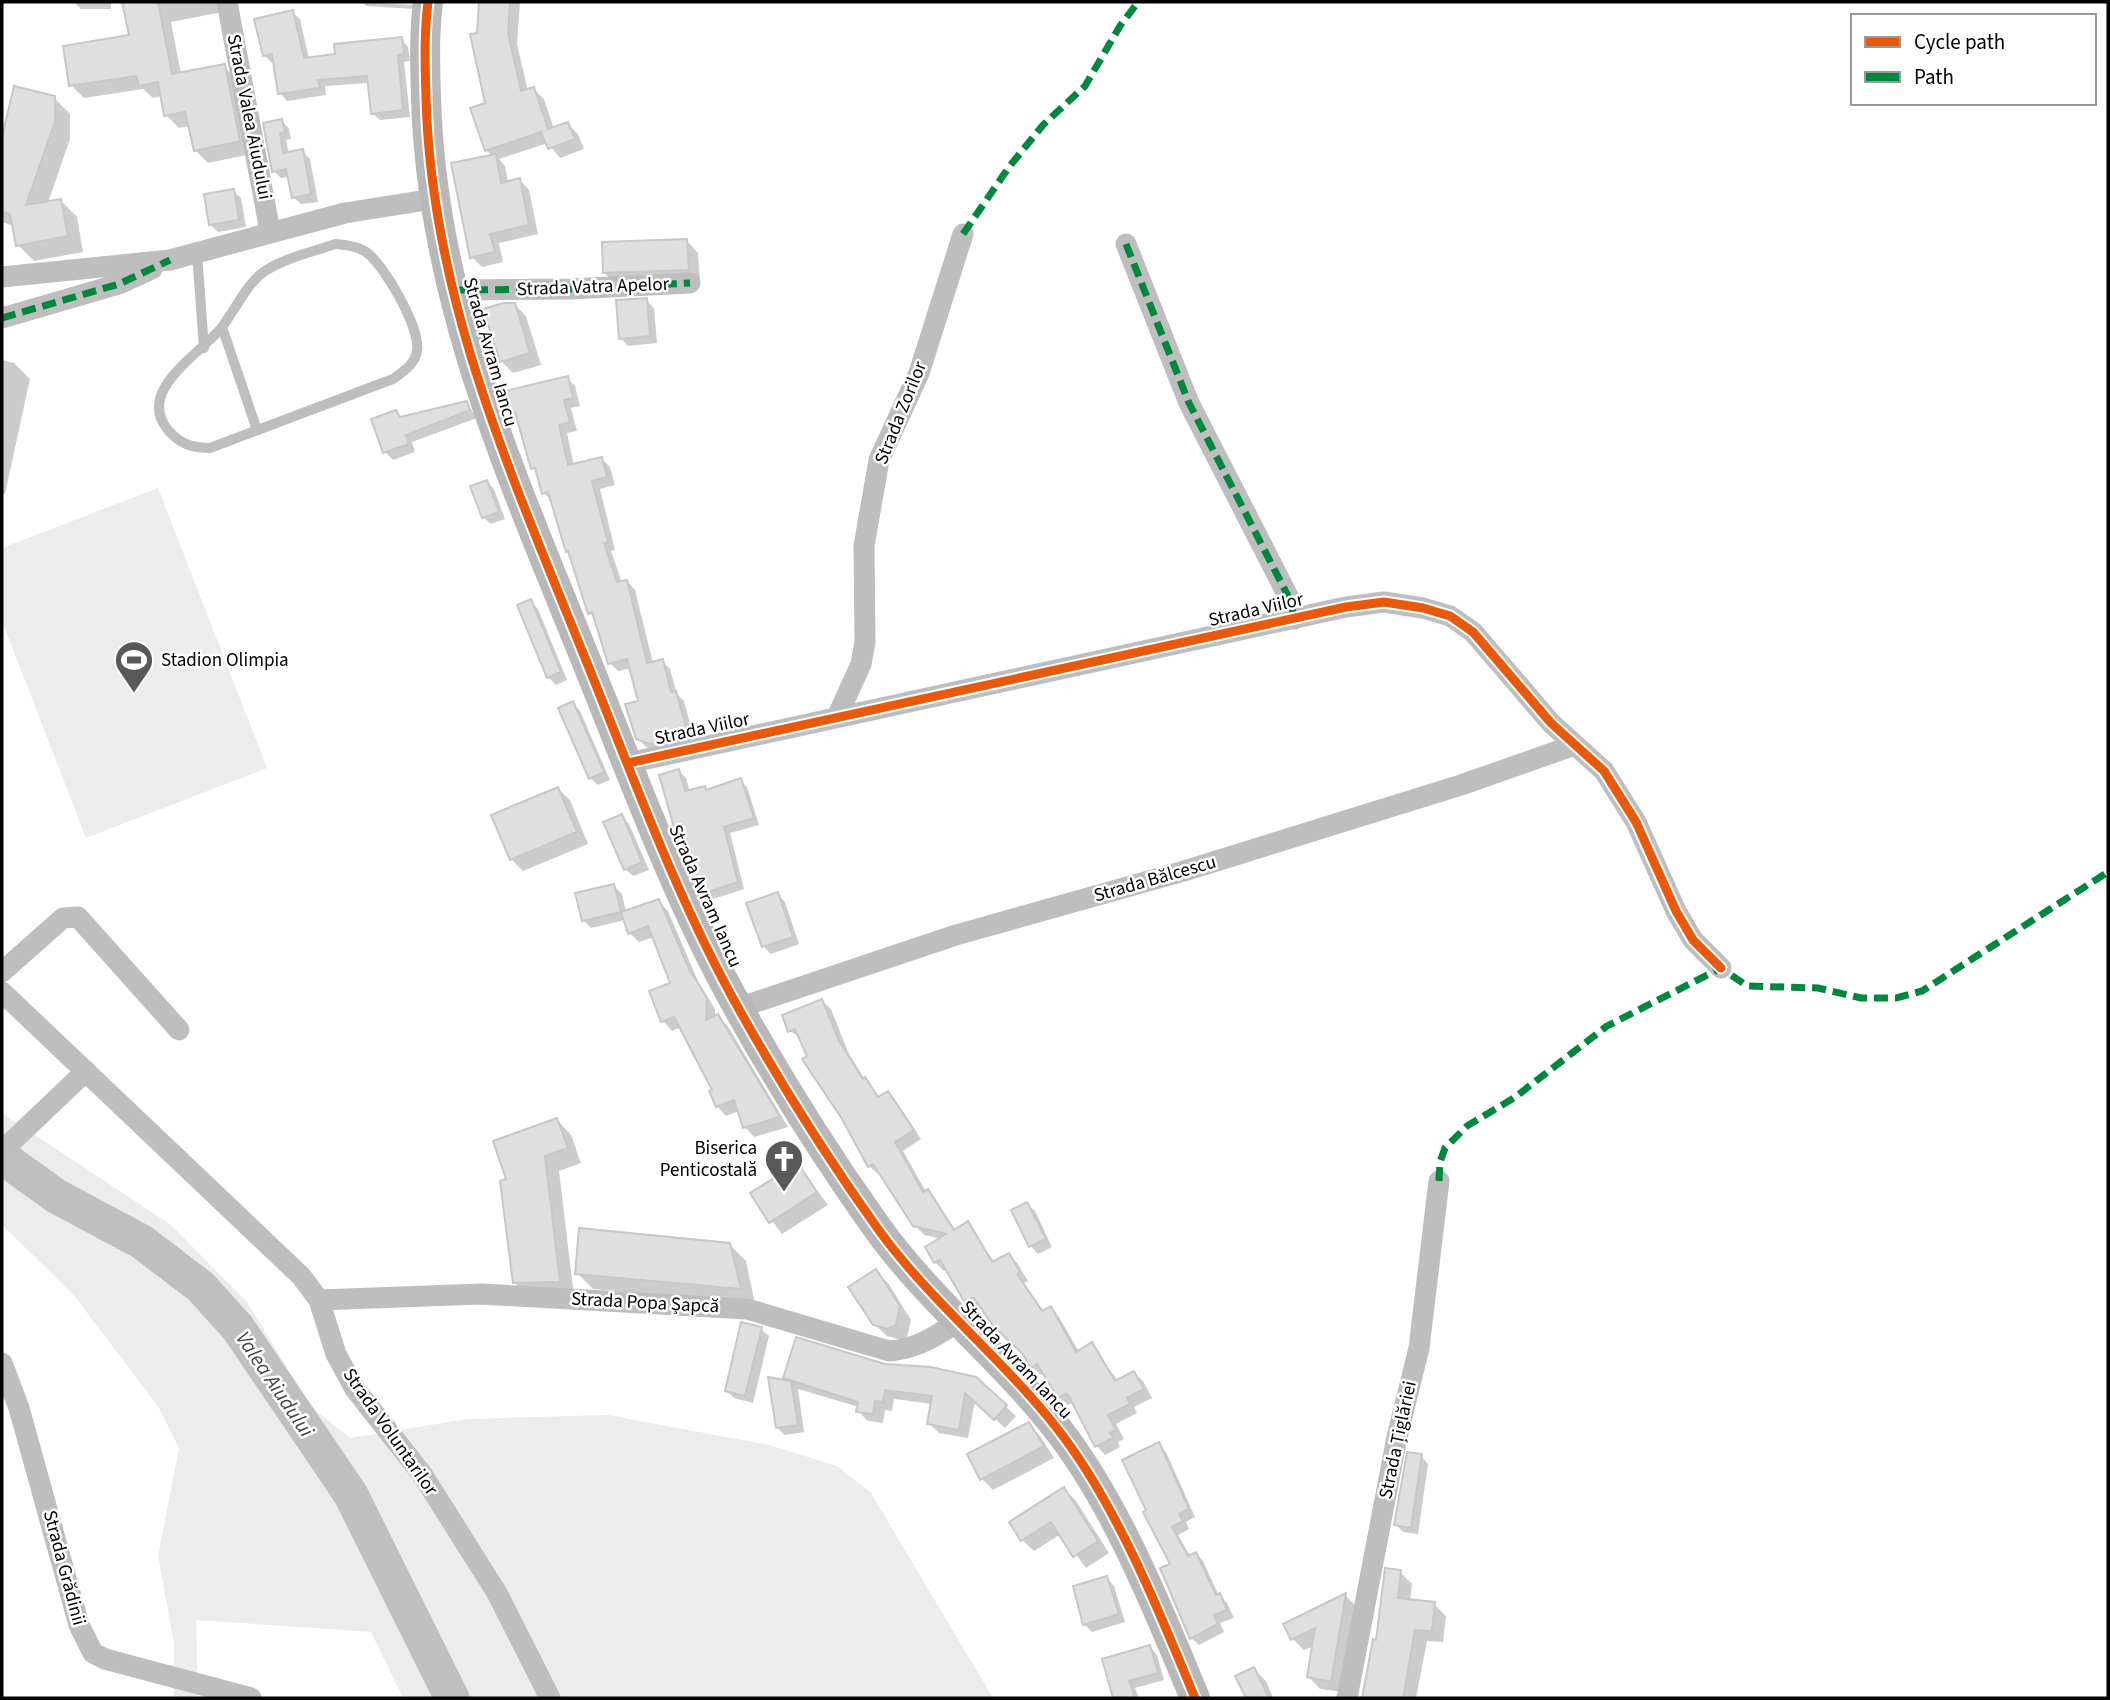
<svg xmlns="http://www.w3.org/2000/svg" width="2110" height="1700" font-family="'Source Sans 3',sans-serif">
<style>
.green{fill:#ececec}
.shadow{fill:#0003}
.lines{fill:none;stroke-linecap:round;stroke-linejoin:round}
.river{stroke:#bfbfbf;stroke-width:35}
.building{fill:#dfdfdf;stroke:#c7c7c7;stroke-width:2}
.lane{stroke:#bebebe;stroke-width:10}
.street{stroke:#bebebe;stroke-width:21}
.secondary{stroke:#b8b8b8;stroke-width:30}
.quiet{stroke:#00873e;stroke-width:7;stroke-dasharray:14 7;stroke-linecap:butt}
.cycleway-casing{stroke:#fff;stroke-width:13}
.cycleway{stroke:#e8590c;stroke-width:9}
.labels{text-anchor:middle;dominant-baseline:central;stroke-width:5;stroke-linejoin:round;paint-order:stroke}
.street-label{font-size:19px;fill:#000;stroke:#fff}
.poi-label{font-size:19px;fill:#000;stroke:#fff;text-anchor:start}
.water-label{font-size:21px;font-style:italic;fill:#444;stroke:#fff}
</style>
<rect width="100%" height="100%" fill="#fff"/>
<!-- green -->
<path class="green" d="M 158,488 L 267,768 L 86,838 L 2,621 L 2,548 Z
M 2,1113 L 171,1225 L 247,1302 L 311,1407 L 350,1438 L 468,1419 L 608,1415 L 769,1445 L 837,1466 L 871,1493 L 993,1698 L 403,1698 L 371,1632 L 196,1620 L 198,1698 L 174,1698 L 174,1643 L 158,1556 L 179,1448 L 159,1408 L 73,1294 L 2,1225 Z"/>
<!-- shadow -->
<path class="shadow" d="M 74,2 L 111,2 L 111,9 L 81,9 Z
M 124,2 L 221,2 L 223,12 L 171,22 L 181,74 L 223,66 L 236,79 L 251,154 L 208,163 L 195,150 L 190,126 L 179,128 L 166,115 L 162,96 L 153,98 L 143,89 L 84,98 L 71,85 L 131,37 Z
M 362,2 L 414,5 L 414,9 L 366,6 Z
M 481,2 L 520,2 L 517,44 L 528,91 L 533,89 L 544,99 L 554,129 L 568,124 L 578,134 L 584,149 L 560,158 L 548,143 L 499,159 L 505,166 L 508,183 L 520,180 L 529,190 L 538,234 L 499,243 L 503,262 L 482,267 L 472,257 L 493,157 L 486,150 L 487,105 L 478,34 Z
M 292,12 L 300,19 L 309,59 L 401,39 L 408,47 L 410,61 L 404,62 L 410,117 L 380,120 L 372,113 L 369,83 L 325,86 L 326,95 L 287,101 L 280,93 L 275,62 L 272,63 L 264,55 Z
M 16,88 L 54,98 L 70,114 L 70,139 L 48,203 L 61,201 L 77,217 L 83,252 L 34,261 L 18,245 L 14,226 L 2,222 L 2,144 Z
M 282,121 L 289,129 L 291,139 L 286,140 L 289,154 L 302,151 L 310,159 L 318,202 L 301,204 L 293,197 L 290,177 L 281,178 L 274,171 Z
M 233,191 L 241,198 L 246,227 L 218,232 L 210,224 Z
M 687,241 L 698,253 L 700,281 L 616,284 L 604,273 Z
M 646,300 L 654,308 L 657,343 L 628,346 L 621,338 Z
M 514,304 L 526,316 L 541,365 L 513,373 L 501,361 Z
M 2,360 L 14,363 L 30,379 L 5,494 L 2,493 Z
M 567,378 L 575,386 L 580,406 L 571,408 L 577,431 L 567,433 L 574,466 L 602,459 L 610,467 L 615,485 L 600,489 L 615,550 L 611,551 L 622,583 L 627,581 L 635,590 L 653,663 L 662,661 L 670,669 L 677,694 L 684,701 L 695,742 L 660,752 L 646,747 L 638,738 L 641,702 L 632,668 L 618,671 L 610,663 L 597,620 L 590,613 L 571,555 L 567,551 L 553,502 L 544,493 L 539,474 L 533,468 L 520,420 L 511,412 Z
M 466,402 L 477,418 L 412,442 L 415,452 L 393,460 L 385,452 L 373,420 L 396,412 L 402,418 Z
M 487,482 L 494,489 L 505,519 L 491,524 L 483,517 Z
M 530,601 L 538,609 L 567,680 L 556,685 L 548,677 Z
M 573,704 L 580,711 L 610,780 L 598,785 L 590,778 Z
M 679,771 L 686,778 L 690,792 L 704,788 L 708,791 L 740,780 L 747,787 L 759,825 L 730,833 L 744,889 L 710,900 L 703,893 L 689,844 L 685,845 L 678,838 Z
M 558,789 L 570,800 L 588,844 L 523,871 L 511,859 Z
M 621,816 L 629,824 L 649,870 L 633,876 L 625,869 Z
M 614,886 L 622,894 L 626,912 L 658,901 L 668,911 L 698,981 L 715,1009 L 715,1017 L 727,1025 L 788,1127 L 754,1137 L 745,1127 L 739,1111 L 726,1116 L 717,1106 L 714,1091 L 681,1027 L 672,1031 L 663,1021 L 672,984 L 654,937 L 639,942 L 630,933 L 625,920 L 591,928 L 583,920 Z
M 777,894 L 785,902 L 799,944 L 771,954 L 763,946 Z
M 822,1001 L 831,1009 L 848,1052 L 865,1080 L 880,1098 L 888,1093 L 896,1101 L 921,1139 L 903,1151 L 926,1192 L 936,1200 L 956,1231 L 968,1224 L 995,1263 L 1009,1255 L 1017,1263 L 1028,1281 L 1024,1283 L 1044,1312 L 1051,1308 L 1059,1317 L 1079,1352 L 1091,1344 L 1118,1381 L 1134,1373 L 1143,1381 L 1152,1398 L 1134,1407 L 1137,1413 L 1116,1424 L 1124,1439 L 1118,1442 L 1120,1447 L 1105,1455 L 1097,1446 L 1074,1402 L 1068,1405 L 1059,1397 L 1045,1373 L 1041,1375 L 1032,1367 L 982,1307 L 974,1309 L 965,1300 L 947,1269 L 944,1271 L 935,1262 L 942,1239 L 924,1235 L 915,1225 L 880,1172 L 878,1174 L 869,1166 L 801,1038 L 790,1031 Z
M 557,1120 L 571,1135 L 581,1163 L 559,1171 L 574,1296 L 529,1297 L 514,1282 L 508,1180 Z
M 798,1165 L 828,1205 L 782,1234 L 752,1194 Z
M 1027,1204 L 1035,1211 L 1052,1247 L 1038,1254 L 1031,1246 Z
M 729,1244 L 746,1261 L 755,1304 L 593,1289 L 577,1273 Z
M 876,1272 L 888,1283 L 911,1320 L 907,1337 L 901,1340 L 887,1336 L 874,1324 Z
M 761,1329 L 769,1336 L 753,1403 L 734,1398 L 727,1391 Z
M 885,1365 L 976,1379 L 1016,1416 L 1005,1428 L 975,1401 L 968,1438 L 939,1433 L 929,1423 L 932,1404 L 894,1399 L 892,1411 L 885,1410 L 883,1423 L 868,1421 L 858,1411 L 859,1407 L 798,1389 L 804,1432 L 785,1435 L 777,1428 L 789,1382 L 785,1378 Z
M 1028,1424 L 1040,1436 L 1054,1458 L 993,1490 L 982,1479 Z
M 1159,1444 L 1166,1452 L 1195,1517 L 1186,1522 L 1189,1529 L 1178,1535 L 1190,1556 L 1196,1554 L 1203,1561 L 1219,1596 L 1227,1603 L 1234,1618 L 1220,1623 L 1224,1632 L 1199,1645 L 1191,1638 L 1172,1565 L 1148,1511 Z
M 1421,1456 L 1428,1464 L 1418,1534 L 1403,1532 L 1395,1524 Z
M 1064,1489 L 1076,1501 L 1109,1553 L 1086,1568 L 1061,1534 L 1034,1551 L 1022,1540 Z
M 1400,1572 L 1412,1584 L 1410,1601 L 1434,1604 L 1446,1616 L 1443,1642 L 1427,1641 L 1416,1698 L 1366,1698 L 1377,1642 Z
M 1107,1578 L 1114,1586 L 1125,1622 L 1092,1632 L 1084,1624 Z
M 1345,1595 L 1357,1607 L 1343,1692 L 1320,1689 L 1309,1677 L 1314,1646 L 1304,1650 L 1293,1639 Z
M 1150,1647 L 1157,1655 L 1164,1680 L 1135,1688 L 1139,1698 L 1115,1698 L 1104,1660 Z
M 1254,1670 L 1266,1681 L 1273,1698 L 1248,1698 L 1238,1677 Z"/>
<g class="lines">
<!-- river -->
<path class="river" d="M 2,1157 L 56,1196 L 142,1242 L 201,1287 L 238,1328 L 351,1495 L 452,1698"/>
</g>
<!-- building -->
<path class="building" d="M 122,2 L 158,2 L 172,74 L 225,64 L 240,141 L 194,151 L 185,112 L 164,116 L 158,82 L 139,86 L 136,76 L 69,86 L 63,46 L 129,35 Z
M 479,2 L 510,2 L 508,33 L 521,91 L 534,87 L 548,129 L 568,122 L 575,139 L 548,149 L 541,132 L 485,151 L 470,108 L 485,103 L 470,34 L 477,33 Z
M 293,10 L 304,58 L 335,54 L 334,44 L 402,37 L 404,54 L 398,55 L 403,110 L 371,114 L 367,76 L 318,80 L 320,88 L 278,94 L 272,54 L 263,56 L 254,19 Z
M 14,86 L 55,96 L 55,122 L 26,205 L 61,199 L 68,236 L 16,246 L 10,214 L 2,212 L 2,137 Z
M 282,119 L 285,132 L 280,133 L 283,153 L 303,149 L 311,194 L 292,198 L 286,169 L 272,172 L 263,123 Z
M 496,154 L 501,183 L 520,178 L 529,225 L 490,234 L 495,252 L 470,258 L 451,163 Z
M 234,189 L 239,220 L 209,225 L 204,194 Z
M 687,239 L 689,270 L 603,273 L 602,242 Z
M 647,298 L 650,336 L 619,339 L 616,300 Z
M 503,303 L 515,303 L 530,353 L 500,362 L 483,309 Z
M 568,376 L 573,398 L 564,400 L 570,422 L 559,425 L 568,465 L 602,457 L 607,477 L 592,481 L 608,542 L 604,543 L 617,582 L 627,580 L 647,663 L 663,659 L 671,692 L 676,691 L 688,734 L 650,744 L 636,739 L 625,704 L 638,701 L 627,659 L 608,664 L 592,612 L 588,614 L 568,551 L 566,552 L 548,492 L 542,494 L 535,468 L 531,469 L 515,412 L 510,413 L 505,391 Z
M 467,401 L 470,410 L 406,435 L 409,444 L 383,453 L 371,419 L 396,410 L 400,417 Z
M 487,480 L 499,512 L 482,518 L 470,486 Z
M 531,599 L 561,672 L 547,678 L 517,605 Z
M 573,701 L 604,772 L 589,779 L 558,708 Z
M 679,769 L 685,791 L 705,786 L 706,790 L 741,778 L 754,818 L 724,827 L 738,882 L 702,894 L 686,837 L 677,838 L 659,775 Z
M 558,787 L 577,832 L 510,860 L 491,815 Z
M 622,814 L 642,862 L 624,870 L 603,822 Z
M 614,884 L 621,912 L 582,921 L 575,893 Z
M 778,892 L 793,937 L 762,947 L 746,903 Z
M 659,899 L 689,969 L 707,998 L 706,1020 L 718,1014 L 780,1117 L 743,1128 L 734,1100 L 716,1107 L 709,1091 L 712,1090 L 674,1017 L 661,1022 L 649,991 L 670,983 L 648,926 L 628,934 L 621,912 Z
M 822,999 L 839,1041 L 863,1079 L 865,1077 L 878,1097 L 888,1091 L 914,1130 L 895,1142 L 923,1192 L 928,1189 L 954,1230 L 968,1221 L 992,1262 L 1009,1253 L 1020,1272 L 1017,1274 L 1042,1311 L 1051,1306 L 1076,1352 L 1092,1342 L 1115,1381 L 1134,1371 L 1144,1389 L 1127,1398 L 1130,1404 L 1108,1415 L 1116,1430 L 1110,1433 L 1113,1438 L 1095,1447 L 1067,1393 L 1058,1398 L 1037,1364 L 1031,1368 L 1022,1353 L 994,1327 L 974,1298 L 964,1301 L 940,1260 L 934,1263 L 925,1247 L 946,1234 L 913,1226 L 873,1164 L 868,1167 L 842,1119 L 802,1059 L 807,1056 L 795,1029 L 788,1032 L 782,1015 Z
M 557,1118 L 568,1148 L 545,1156 L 560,1282 L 513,1283 L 500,1181 L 506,1179 L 493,1141 Z
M 798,1163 L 817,1192 L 769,1223 L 750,1193 Z
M 1027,1202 L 1046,1239 L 1029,1247 L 1011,1210 Z
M 579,1228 L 730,1243 L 741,1289 L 575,1274 Z
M 876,1269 L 900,1306 L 896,1325 L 888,1329 L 873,1325 L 848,1287 Z
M 741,1322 L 762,1327 L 745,1396 L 725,1391 Z
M 796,1337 L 885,1364 L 931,1367 L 976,1377 L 1007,1405 L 994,1420 L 965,1393 L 959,1430 L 927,1424 L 932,1396 L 885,1390 L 883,1402 L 875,1401 L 873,1414 L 856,1412 L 858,1402 L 783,1378 Z
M 768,1377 L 791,1381 L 798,1425 L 776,1428 Z
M 1029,1422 L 1044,1446 L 980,1480 L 967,1454 Z
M 1159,1442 L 1189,1509 L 1179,1514 L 1183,1521 L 1172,1527 L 1188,1556 L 1196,1552 L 1216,1595 L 1220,1593 L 1227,1610 L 1214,1615 L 1217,1624 L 1190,1639 L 1160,1568 L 1170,1564 L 1143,1512 L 1146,1510 L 1122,1460 Z
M 1407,1452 L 1422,1454 L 1411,1528 L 1394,1525 Z
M 1064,1487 L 1098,1541 L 1073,1557 L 1051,1522 L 1021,1541 L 1009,1522 Z
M 1385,1568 L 1401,1570 L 1398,1598 L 1435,1602 L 1432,1631 L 1415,1630 L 1403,1698 L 1362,1698 L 1373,1639 L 1376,1640 Z
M 1107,1576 L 1119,1614 L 1083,1625 L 1073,1586 Z
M 1346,1593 L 1331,1682 L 1307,1677 L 1315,1628 L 1291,1640 L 1283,1624 Z
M 1150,1645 L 1158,1673 L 1129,1681 L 1135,1698 L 1113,1698 L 1102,1659 Z
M 1254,1667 L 1269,1698 L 1246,1698 L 1235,1676 Z"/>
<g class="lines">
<!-- lane -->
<path class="lane" d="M 335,244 C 346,245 357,246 366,252 C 384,264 421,329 417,351 C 415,364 404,371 393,379 L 210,448 C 192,448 180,444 168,430 C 135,390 201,354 222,327 C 235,310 247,283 265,271 C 285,258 312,252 335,244 Z
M 197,253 L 204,348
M 222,327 L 257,430"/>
<!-- street -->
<path class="street" d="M 227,2 L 270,231
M 1126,244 L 1189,403 L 1288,596 L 1295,619
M 2,277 L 170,260 L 345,213 L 433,199
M 453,290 L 570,289 L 690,283
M 2,318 L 119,284 L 152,269
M 837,717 L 861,664 L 865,642 L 864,546 L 879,460 L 919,373 L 963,234
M 628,763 L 1346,607 L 1384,602 L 1423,608 L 1450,616 L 1473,632 L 1551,723 L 1604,771 L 1636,822 L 1676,911 L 1693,940 L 1721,968
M 2,972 L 63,918 L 78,917 L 179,1030
M 2,992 L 301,1276 L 319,1300 L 336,1354 L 355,1389 L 422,1474 L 497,1593 L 550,1698
M 738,1008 L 956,935 L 1184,871 L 1461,785 L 1572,746
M 2,1151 L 86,1071
M 319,1300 L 481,1294 L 747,1309 L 889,1351 C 916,1349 935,1337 957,1322
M 2,1363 L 19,1408 L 79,1625 L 93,1653 L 105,1659 L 251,1698
M 1347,1698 L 1397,1437 L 1419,1348 L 1439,1181"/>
<!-- secondary -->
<path class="secondary" d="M 428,2 C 424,34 425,65 426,97 C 431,296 510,472 583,653 C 632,773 676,898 740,1011 C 782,1086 828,1159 878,1229 C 930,1301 1001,1357 1056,1427 C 1115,1501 1159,1611 1195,1698"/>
<!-- quiet -->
<path class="quiet" d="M 963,234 L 1009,167 L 1043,125 L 1085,86 L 1120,26 L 1138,2
M 1126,244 L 1189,403 L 1288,596 L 1295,619
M 453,290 L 570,289 L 690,283
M 2,318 L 119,284 L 170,260
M 1439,1181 L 1440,1162 L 1445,1148 L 1467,1126 L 1514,1098 L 1607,1026 L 1721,968 L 1747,986 L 1818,988 L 1861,998 L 1896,998 L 1922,991 L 2108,872"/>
<!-- cycleway casing -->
<g class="cycleway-casing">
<path id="cycleway" d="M 428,2 C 424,34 425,65 426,97 C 431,296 510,472 583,653 C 632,773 676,898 740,1011 C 782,1086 828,1159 878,1229 C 930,1301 1001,1357 1056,1427 C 1115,1501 1159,1611 1195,1698
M 628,763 L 1346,607 L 1384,602 L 1423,608 L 1450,616 L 1473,632 L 1551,723 L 1604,771 L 1636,822 L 1676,911 L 1693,940 L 1721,968"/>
</g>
<!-- cycleway -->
<use href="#cycleway" class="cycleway"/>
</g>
<!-- icons -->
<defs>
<g id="stadium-pin" transform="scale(2.0125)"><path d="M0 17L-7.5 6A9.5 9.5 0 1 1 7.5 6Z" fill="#595959" stroke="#fff"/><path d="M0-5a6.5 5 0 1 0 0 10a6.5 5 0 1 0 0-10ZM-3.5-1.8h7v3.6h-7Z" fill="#fff"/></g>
<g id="church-pin" transform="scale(2.0125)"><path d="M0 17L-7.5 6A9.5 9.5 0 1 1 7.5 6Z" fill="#595959" stroke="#fff"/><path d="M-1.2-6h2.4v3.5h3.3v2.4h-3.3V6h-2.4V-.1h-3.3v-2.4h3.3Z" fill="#fff"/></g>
</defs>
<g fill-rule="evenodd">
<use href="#stadium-pin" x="134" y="660"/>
<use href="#church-pin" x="784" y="1159"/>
</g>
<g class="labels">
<!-- street labels -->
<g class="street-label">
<text transform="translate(249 117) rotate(79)">Strada Valea Aiudului</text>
<text transform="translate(593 287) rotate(-2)">Strada Vatra Apelor</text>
<text transform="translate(490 352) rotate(74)">Strada Avram Iancu</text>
<text transform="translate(901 413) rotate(-68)">Strada Zorilor</text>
<text transform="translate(1256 610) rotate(-13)">Strada Viilor</text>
<text transform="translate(702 729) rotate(-12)">Strada Viilor</text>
<text transform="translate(1155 879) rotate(-16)">Strada Bălcescu</text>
<text transform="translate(705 896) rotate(66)">Strada Avram Iancu</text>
<text transform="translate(645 1303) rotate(3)">Strada Popa Șapcă</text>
<text transform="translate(1016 1360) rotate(47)">Strada Avram Iancu</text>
<text transform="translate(390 1432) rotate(55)">Strada Voluntarilor</text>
<text transform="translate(1398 1440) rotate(-78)">Strada Țiglăriei</text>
<text transform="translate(64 1568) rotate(75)">Strada Grădinii</text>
</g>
<!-- poi labels -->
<g class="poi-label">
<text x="161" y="660">Stadion Olimpia</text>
<text x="757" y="1148" text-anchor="end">Biserica<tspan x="757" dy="22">Penticostală</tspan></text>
</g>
<!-- water labels -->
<g class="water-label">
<text transform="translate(275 1384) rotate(56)">Valea Aiudului</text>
</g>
</g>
<!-- border -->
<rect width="2110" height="1700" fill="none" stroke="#000000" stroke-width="7"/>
<!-- legend -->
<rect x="1851" y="14" width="245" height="91" fill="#ffffff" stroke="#999999" stroke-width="2"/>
<rect x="1865" y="37" width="35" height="10" fill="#e8590c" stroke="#999999" stroke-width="2"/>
<text x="1914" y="49" font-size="21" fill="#000000">Cycle path</text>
<rect x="1865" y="72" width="35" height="10" fill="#00873e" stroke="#999999" stroke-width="2"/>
<text x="1914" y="84" font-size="21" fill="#000000">Path</text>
</svg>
